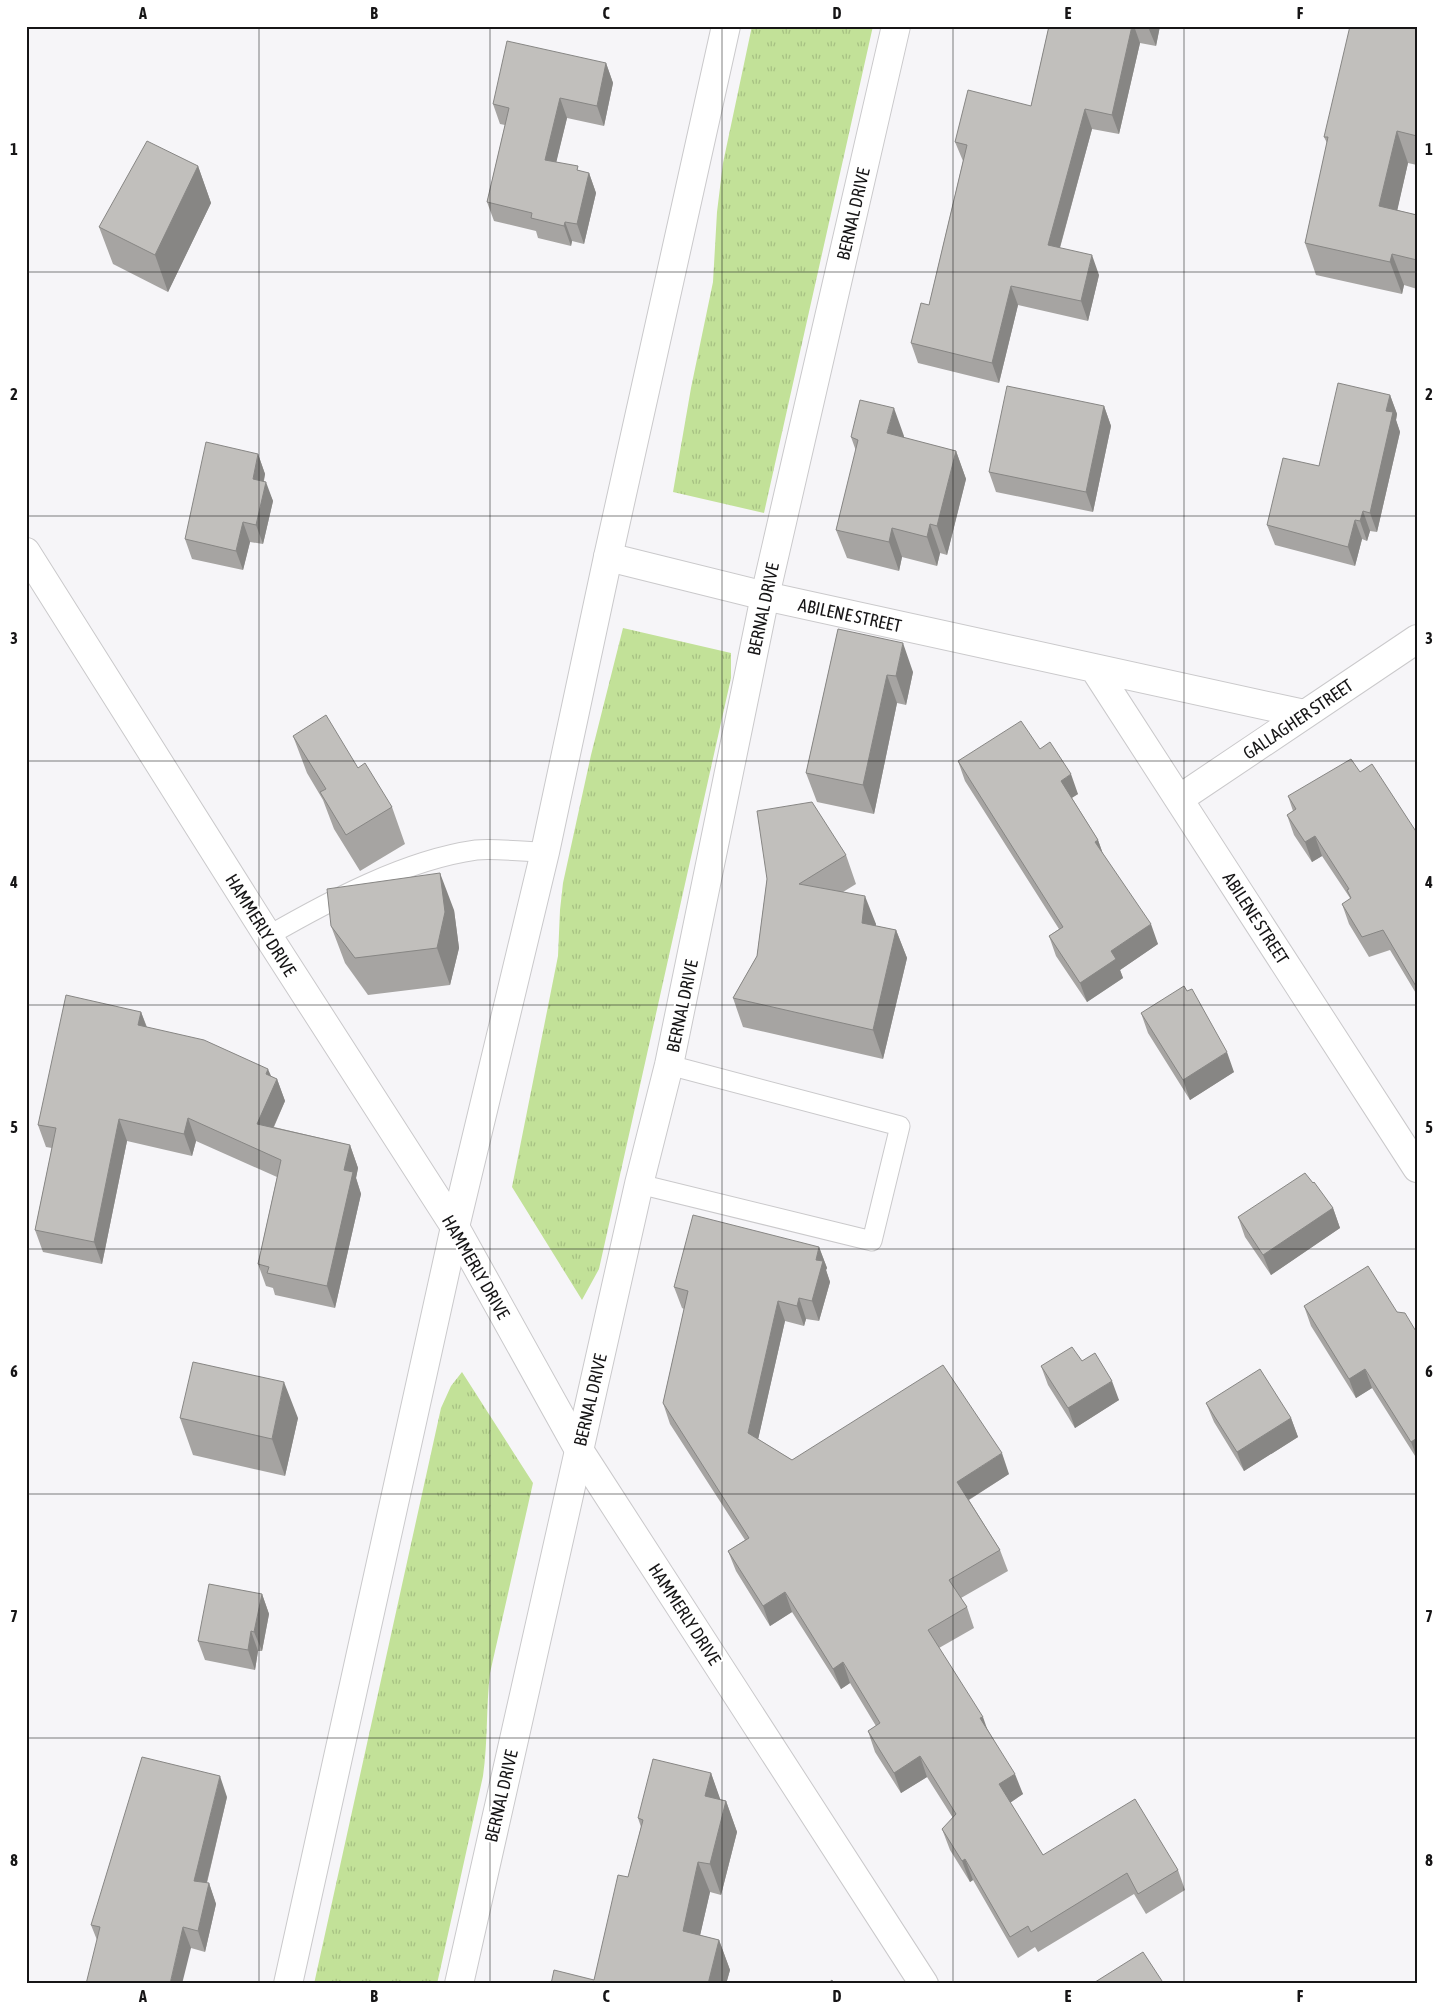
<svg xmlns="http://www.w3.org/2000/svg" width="1443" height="2010" font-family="'Asap Condensed',sans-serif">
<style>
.grass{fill:url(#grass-tufts)}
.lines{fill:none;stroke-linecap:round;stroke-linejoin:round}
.lane-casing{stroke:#cac9cb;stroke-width:21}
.street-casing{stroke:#cac9cb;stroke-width:30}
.secondary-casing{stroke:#cac9cb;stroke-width:30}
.lane{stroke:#fff;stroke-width:19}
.street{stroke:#fff;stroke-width:28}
.secondary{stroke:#fff;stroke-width:28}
.wall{fill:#a6a4a2}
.shaded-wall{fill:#878684}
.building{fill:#c1bfbc;stroke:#878684}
.grid{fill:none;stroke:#161516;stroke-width:1;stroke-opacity:0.55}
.labels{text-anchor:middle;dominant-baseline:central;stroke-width:4;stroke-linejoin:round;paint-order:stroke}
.street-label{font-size:18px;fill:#161516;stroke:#fff}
.neatline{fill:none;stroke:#161516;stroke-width:2}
.grid-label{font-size:16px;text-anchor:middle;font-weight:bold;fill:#161516}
</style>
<defs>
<pattern id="grass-tufts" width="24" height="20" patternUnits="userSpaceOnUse" patternTransform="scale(1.25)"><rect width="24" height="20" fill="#c2e198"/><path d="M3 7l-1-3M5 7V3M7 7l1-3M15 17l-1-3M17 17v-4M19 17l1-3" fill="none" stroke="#a6c082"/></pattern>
</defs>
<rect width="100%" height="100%" fill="#f6f5f8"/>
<!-- grass -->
<path class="grass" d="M 752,26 L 873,26 L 764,513 L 673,492 L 691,388 L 713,282 L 717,212 L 723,163 Z
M 623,628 L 731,653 L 731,678 L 599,1269 L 582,1300 L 512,1187 L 558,956 L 560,910 L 563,883 L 591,755 Z
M 462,1372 L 533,1483 L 490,1673 C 486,1707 488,1742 483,1776 L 437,1984 L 314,1984 L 441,1408 L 451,1386 Z"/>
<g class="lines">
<!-- lane casing -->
<g class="lane-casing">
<path id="lane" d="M 268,936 C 329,901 405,860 476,850 C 495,848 524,852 545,852
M 639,1184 L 872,1241 L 900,1126 L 669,1065"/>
</g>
<!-- street casing -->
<g class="street-casing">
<path id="street" d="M 26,552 L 268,936 L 455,1227 L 579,1450 L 924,1984
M 608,557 L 765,596 L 1304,714
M 1094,668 L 1417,1168
M 1179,799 L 1417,639"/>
</g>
<!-- secondary casing -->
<g class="secondary-casing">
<path id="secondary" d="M 288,1984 L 455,1227 L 545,852 L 608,557 L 726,26
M 459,1984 L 639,1184 L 669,1065 L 765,596 L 896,26"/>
</g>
<!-- lane -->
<use href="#lane" class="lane"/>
<!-- street -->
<use href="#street" class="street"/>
<!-- secondary -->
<use href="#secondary" class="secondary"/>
</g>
<!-- wall -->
<path class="wall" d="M 1049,26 L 1160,26 L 1156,46 L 1140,43 L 1119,134 L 1092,129 L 1060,248 L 1099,275 L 1088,321 L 1018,305 L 999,383 L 918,363 L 911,343 L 929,305 L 963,161 L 955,142 L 1031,106 Z
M 1417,26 L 1417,165 L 1408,163 L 1397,210 L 1417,215 L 1417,289 L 1404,285 L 1402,294 L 1316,275 L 1305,243 L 1327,143 L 1324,137 Z
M 606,63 L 613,83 L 604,126 L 567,118 L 556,162 L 580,171 L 589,173 L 596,193 L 584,244 L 572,241 L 571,246 L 538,238 L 536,231 L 494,221 L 487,202 L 505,125 L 500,124 L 493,104 Z
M 198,166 L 211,203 L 168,292 L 113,264 L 99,227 Z
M 1390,395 L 1397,414 L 1396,420 L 1400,432 L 1377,532 L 1370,531 L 1367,541 L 1362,539 L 1355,566 L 1275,545 L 1267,525 L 1319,466 Z
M 1104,406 L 1111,426 L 1093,512 L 996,492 L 989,472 Z
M 904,436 L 904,438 L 956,451 L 966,479 L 947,555 L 940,553 L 937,566 L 902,557 L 899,571 L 847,558 L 836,530 L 856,451 L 851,437 Z
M 258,454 L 265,474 L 264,481 L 273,501 L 263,544 L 250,542 L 243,570 L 192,559 L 185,539 Z
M 838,629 L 913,672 L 906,705 L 897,703 L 874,814 L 817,802 L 806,773 Z
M 293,736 L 358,768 L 392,807 L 405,844 L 360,871 L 334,829 L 323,800 L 307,773 Z
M 1040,749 L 1078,794 L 1072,798 L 1098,840 L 1103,854 L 1158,944 L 1120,970 L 1123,978 L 1087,1002 L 1056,956 L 1049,936 L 1059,929 L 965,781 L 958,761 Z
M 1360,772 L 1417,833 L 1417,1009 L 1415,1005 L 1417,995 L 1390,950 L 1369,957 L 1349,924 L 1342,904 L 1350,899 L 1350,898 L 1322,856 L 1312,862 L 1294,835 L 1287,815 L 1293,811 L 1288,796 Z
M 846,855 L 856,884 L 843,892 L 876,924 L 876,926 L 896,930 L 907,958 L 883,1059 L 743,1027 L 733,998 L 757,956 L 767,879 Z
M 454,910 L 459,948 L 450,985 L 368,995 L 345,963 L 331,926 Z
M 141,1012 L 147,1027 L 277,1079 L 285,1101 L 274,1127 L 350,1145 L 358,1168 L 356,1178 L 361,1194 L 335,1308 L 275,1295 L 273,1288 L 266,1286 L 258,1264 L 277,1177 L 196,1141 L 192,1156 L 127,1141 L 102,1264 L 43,1252 L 35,1230 L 52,1148 L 46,1147 L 38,1125 Z
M 1141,1013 L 1234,1072 L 1190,1100 L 1148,1033 Z
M 1313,1183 L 1333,1208 L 1340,1228 L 1271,1275 L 1245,1237 L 1238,1217 Z
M 819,1247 L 827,1268 L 826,1270 L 830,1282 L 819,1321 L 806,1319 L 804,1326 L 785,1321 L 758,1439 L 792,1460 L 1009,1474 L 969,1500 L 1000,1550 L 1008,1571 L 961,1598 L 967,1607 L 974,1628 L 939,1648 L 988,1730 L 1023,1794 L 1010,1802 L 1043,1855 L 1178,1870 L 1185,1890 L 1146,1914 L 1134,1894 L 1038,1952 L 1035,1947 L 1018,1958 L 973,1880 L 970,1882 L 950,1850 L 942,1829 L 953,1818 L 927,1777 L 901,1793 L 875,1752 L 868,1731 L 876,1726 L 850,1683 L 841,1689 L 792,1612 L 770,1626 L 736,1571 L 728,1551 L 745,1540 L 670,1424 L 663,1403 L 684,1309 L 682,1308 L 674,1287 Z
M 1304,1306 L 1397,1312 L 1417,1333 L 1417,1459 L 1372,1388 L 1356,1398 L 1311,1326 Z
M 1082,1361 L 1119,1400 L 1075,1428 L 1048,1385 L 1041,1366 Z
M 1206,1403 L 1291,1418 L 1298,1437 L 1244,1471 L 1214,1422 Z
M 180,1418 L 298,1418 L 285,1476 L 193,1455 Z
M 262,1594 L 269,1614 L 262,1651 L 258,1651 L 255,1670 L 205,1660 L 198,1641 Z
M 711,1773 L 720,1800 L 726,1801 L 737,1832 L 721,1895 L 710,1892 L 700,1935 L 719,1940 L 730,1970 L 726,1984 L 551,1984 L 594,1980 L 628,1877 L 641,1827 L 638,1818 Z
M 227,1797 L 207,1883 L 209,1883 L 216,1904 L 205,1952 L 191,1948 L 97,1940 L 91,1925 Z"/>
<!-- shaded-wall -->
<path class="shaded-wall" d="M 1132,26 L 1134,26 L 1140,43 L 1119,134 L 1112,115 Z
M 1148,26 L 1160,26 L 1156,46 L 1148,27 Z
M 606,63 L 613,83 L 604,126 L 597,106 Z
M 560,98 L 567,118 L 552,180 L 545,160 Z
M 1085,109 L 1092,129 L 1055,265 L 1048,245 Z
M 1397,131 L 1408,163 L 1391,238 L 1379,206 Z
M 198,166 L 211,203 L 168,292 L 155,255 Z
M 589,173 L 596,193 L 584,244 L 577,224 Z
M 565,222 L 572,241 L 571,246 L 564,226 Z
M 1392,254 L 1404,285 L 1402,294 L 1390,262 Z
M 1092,255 L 1099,275 L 1088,321 L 1081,301 Z
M 1011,286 L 1018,305 L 999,383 L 992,363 Z
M 1390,395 L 1397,414 L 1396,420 L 1400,432 L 1377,532 L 1370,513 L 1386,411 Z
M 1104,406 L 1111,426 L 1093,512 L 1086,492 Z
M 894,408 L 904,436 L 897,462 L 887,433 Z
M 956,451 L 966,479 L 947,555 L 937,526 Z
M 258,454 L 265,474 L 260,498 L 253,479 Z
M 266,482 L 273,501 L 263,544 L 256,525 Z
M 1363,511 L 1370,531 L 1367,541 L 1360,521 Z
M 1355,520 L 1362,539 L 1355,566 L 1348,547 Z
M 243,522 L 250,542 L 243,570 L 236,551 Z
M 930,524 L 940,553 L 937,566 L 927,537 Z
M 892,528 L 902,557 L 899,571 L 889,542 Z
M 903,643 L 913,672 L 906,705 L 896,676 Z
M 887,675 L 897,703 L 874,814 L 863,785 Z
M 1071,774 L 1078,794 L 1068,800 L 1061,781 Z
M 1315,836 L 1322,856 L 1312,862 L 1305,842 Z
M 1098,840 L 1105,860 L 1095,842 Z
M 440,873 L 454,910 L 459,948 L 450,985 L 437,948 Z
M 865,896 L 876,924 L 872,951 L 862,923 Z
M 1151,924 L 1158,944 L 1120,970 L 1123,978 L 1087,1002 L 1080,983 L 1111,951 Z
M 896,930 L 907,958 L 883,1059 L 873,1030 Z
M 141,1012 L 149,1034 L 138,1025 Z
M 1227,1052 L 1234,1072 L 1190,1100 L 1183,1080 Z
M 268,1069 L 275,1085 L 277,1079 L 285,1101 L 265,1146 L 257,1124 L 266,1074 Z
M 188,1118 L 196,1141 L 192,1156 L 184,1134 Z
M 119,1119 L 127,1141 L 102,1264 L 94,1242 Z
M 350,1145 L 358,1168 L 356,1178 L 361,1194 L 335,1308 L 327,1286 L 344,1170 Z
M 1333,1208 L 1340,1228 L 1271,1275 L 1263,1255 Z
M 819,1247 L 827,1268 L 826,1270 L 830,1282 L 819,1321 L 812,1301 L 816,1260 Z
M 799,1298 L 806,1319 L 804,1326 L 797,1306 Z
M 778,1301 L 785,1321 L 755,1453 L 748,1433 Z
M 1365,1369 L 1372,1388 L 1356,1398 L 1349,1379 Z
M 1112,1381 L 1119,1400 L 1075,1428 L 1068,1408 Z
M 284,1382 L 298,1418 L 285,1476 L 272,1439 Z
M 1291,1418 L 1298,1437 L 1244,1471 L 1237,1452 Z
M 1417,1438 L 1417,1458 L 1411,1442 Z
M 1002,1453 L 1009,1474 L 965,1502 L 957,1482 Z
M 785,1592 L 792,1612 L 770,1626 L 763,1606 Z
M 262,1594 L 269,1614 L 262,1651 L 254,1632 Z
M 251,1631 L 258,1651 L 255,1670 L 248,1650 Z
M 843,1662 L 850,1683 L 841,1689 L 833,1669 Z
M 983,1717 L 990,1737 L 980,1718 Z
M 920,1756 L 927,1777 L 901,1793 L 894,1773 Z
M 711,1773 L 722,1804 L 705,1796 Z
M 1015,1774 L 1023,1794 L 1007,1805 L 999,1784 Z
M 220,1776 L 227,1797 L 202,1902 L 194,1881 Z
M 726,1801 L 737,1832 L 721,1895 L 710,1864 Z
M 965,1859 L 973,1880 L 970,1882 L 962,1861 Z
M 698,1862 L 710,1892 L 694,1962 L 683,1931 Z
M 209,1883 L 216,1904 L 205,1952 L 198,1931 Z
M 183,1927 L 191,1948 L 182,1984 L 170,1984 Z
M 719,1940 L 730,1970 L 726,1984 L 708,1984 Z"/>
<!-- building -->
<path class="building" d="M 1049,26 L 1132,26 L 1112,115 L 1085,109 L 1048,245 L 1092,255 L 1081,301 L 1011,286 L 992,363 L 911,343 L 921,303 L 929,305 L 967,145 L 955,142 L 968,90 L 1031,106 Z
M 1350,26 L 1417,26 L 1417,136 L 1397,131 L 1379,206 L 1417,215 L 1417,260 L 1392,254 L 1390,262 L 1305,243 L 1328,137 L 1324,137 Z
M 507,41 L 606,63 L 597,106 L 560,98 L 545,160 L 578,166 L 577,170 L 589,173 L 577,224 L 565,222 L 564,226 L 531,218 L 532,213 L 487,202 L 509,108 L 493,104 Z
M 147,141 L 198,166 L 155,255 L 99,227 Z
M 1338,383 L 1390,395 L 1386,411 L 1393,412 L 1370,513 L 1363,511 L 1360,521 L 1355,520 L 1348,547 L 1267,525 L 1283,458 L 1319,466 Z
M 1007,386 L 1104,406 L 1086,492 L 989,472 Z
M 860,400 L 894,408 L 887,433 L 956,451 L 937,526 L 930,524 L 927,537 L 892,528 L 889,542 L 836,530 L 858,440 L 851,437 Z
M 206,442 L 258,454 L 253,479 L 266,482 L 256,525 L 243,522 L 236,551 L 185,539 Z
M 838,629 L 903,643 L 896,676 L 887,675 L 863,785 L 806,773 Z
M 326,715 L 358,768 L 365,763 L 392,807 L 346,835 L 320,792 L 326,789 L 293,736 Z
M 1021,721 L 1040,749 L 1050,742 L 1071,774 L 1061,781 L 1098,840 L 1095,842 L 1151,924 L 1111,951 L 1116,959 L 1080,983 L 1049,936 L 1063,927 L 958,761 Z
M 1351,759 L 1360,772 L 1372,764 L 1417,833 L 1417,842 L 1415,843 L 1417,845 L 1417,988 L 1383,930 L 1362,937 L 1342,904 L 1351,898 L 1347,890 L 1349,889 L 1315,836 L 1305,842 L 1287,815 L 1296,809 L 1288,796 Z
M 812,802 L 846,855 L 799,884 L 865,896 L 862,923 L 896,930 L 873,1030 L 733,998 L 757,956 L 767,879 L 757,811 Z
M 440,873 L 445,912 L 437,948 L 355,958 L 331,926 L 327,889 Z
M 1184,986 L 1187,991 L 1192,989 L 1227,1052 L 1183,1080 L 1141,1013 Z
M 66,995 L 141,1012 L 138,1025 L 204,1040 L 268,1069 L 266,1074 L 277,1079 L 257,1124 L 350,1145 L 344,1170 L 353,1172 L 327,1286 L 267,1273 L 269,1267 L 258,1264 L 281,1160 L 188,1118 L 184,1134 L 119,1119 L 94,1242 L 35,1230 L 56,1128 L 38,1125 Z
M 1305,1173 L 1313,1183 L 1314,1182 L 1333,1208 L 1263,1255 L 1238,1217 Z
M 693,1215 L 819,1247 L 816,1260 L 823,1261 L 812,1301 L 799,1298 L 797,1306 L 778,1301 L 748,1433 L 792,1460 L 943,1365 L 1002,1453 L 957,1482 L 1000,1550 L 949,1580 L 967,1607 L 928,1630 L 983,1717 L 980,1718 L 1015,1774 L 999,1784 L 1043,1855 L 1135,1799 L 1178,1870 L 1138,1894 L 1127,1873 L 1031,1932 L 1028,1926 L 1010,1937 L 965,1859 L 962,1861 L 942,1829 L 956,1814 L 920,1756 L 894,1773 L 868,1731 L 880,1723 L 843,1662 L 833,1669 L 785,1592 L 763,1606 L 728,1551 L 749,1538 L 663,1403 L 688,1291 L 674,1287 Z
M 1368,1266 L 1397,1312 L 1405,1313 L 1417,1333 L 1417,1438 L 1411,1442 L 1365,1369 L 1349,1379 L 1304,1306 Z
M 1072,1347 L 1082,1361 L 1095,1353 L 1112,1381 L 1068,1408 L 1041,1366 Z
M 193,1362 L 284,1382 L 272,1439 L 180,1418 Z
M 1260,1369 L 1291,1418 L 1237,1452 L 1206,1403 Z
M 209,1584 L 262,1594 L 254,1632 L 251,1631 L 248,1650 L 198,1641 Z
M 142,1757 L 220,1776 L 194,1881 L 209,1883 L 198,1931 L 183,1927 L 170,1984 L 86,1984 L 100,1927 L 91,1925 Z
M 653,1759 L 711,1773 L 705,1796 L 726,1801 L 710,1864 L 698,1862 L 683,1931 L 719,1940 L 708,1984 L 551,1984 L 554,1970 L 594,1980 L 618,1875 L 628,1877 L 643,1820 L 638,1818 Z
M 1143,1952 L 1164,1984 L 1092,1984 Z
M 832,1980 L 834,1984 L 827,1984 Z"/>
<!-- grid -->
<path class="grid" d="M 259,26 L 259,1984M 490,26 L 490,1984M 722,26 L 722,1984M 953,26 L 953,1984M 1184,26 L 1184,1984M 26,272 L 1417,272M 26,516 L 1417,516M 26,761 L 1417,761M 26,1005 L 1417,1005M 26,1249 L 1417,1249M 26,1494 L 1417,1494M 26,1738 L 1417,1738"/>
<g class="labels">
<!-- street labels -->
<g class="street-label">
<text transform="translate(853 214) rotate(-77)">BERNAL DRIVE</text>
<text transform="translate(763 609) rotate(-78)">BERNAL DRIVE</text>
<text transform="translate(850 615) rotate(12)">ABILENE STREET</text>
<text transform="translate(1298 719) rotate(-34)">GALLAGHER STREET</text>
<text transform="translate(1256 918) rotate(57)">ABILENE STREET</text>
<text transform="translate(261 925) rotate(58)">HAMMERLY DRIVE</text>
<text transform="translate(682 1006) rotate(-78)">BERNAL DRIVE</text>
<text transform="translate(476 1267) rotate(60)">HAMMERLY DRIVE</text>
<text transform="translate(590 1400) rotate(-77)">BERNAL DRIVE</text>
<text transform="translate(685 1614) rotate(57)">HAMMERLY DRIVE</text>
<text transform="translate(501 1796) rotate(-77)">BERNAL DRIVE</text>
</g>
</g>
<!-- border -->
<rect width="1443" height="2010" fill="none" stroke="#ffffff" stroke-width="55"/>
<rect x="28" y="28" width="1388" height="1954" class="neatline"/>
<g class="grid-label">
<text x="143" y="19">A</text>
<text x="374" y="19">B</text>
<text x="606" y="19">C</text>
<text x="837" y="19">D</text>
<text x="1068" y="19">E</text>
<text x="1300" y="19">F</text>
<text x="14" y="155">1</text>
<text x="1429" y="155">1</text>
<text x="14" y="400">2</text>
<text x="1429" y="400">2</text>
<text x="14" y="644">3</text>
<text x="1429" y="644">3</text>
<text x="14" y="888">4</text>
<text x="1429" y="888">4</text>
<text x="14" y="1133">5</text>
<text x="1429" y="1133">5</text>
<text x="14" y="1377">6</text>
<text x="1429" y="1377">6</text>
<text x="14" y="1622">7</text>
<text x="1429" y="1622">7</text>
<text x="14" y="1866">8</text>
<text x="1429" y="1866">8</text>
<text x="143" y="2002">A</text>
<text x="374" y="2002">B</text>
<text x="606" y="2002">C</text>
<text x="837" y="2002">D</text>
<text x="1068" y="2002">E</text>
<text x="1300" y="2002">F</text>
</g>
</svg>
